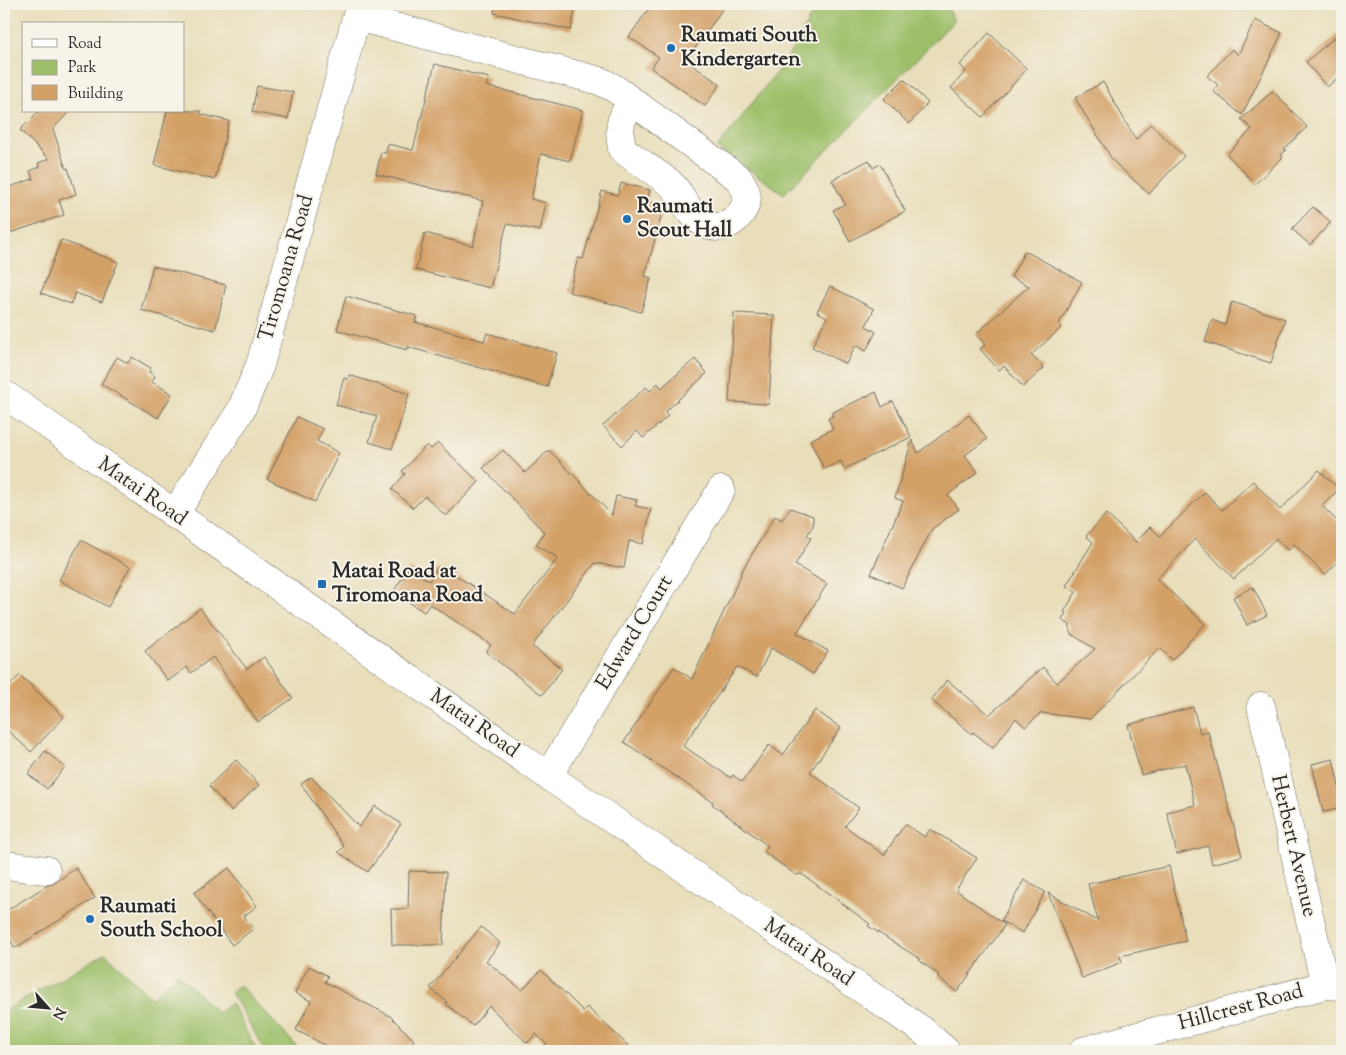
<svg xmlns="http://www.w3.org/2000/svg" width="1346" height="1055" font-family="'Sorts Mill Goudy',serif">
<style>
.green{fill:#9dbf69;stroke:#64754a}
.building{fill:#d3a066}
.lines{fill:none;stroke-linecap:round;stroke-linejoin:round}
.minor-casing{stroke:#6d6a5d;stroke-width:29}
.minor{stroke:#fff;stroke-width:28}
.poi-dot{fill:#1f6fb2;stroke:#f7f3e8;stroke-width:2}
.labels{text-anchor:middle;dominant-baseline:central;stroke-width:4;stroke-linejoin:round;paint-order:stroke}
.poi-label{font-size:21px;font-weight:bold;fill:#2b2b2b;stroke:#f7f3e8;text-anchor:start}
.street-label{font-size:21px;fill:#2b2b2b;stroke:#f7f3e8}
</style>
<rect width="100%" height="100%" fill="#f7f3e8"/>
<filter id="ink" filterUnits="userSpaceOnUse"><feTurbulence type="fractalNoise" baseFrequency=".02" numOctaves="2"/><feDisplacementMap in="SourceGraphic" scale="10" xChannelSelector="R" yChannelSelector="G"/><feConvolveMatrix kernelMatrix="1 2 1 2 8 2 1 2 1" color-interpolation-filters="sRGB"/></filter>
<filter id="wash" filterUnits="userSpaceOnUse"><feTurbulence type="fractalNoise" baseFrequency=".0096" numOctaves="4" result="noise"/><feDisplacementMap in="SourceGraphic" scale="20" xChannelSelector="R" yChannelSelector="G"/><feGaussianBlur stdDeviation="1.12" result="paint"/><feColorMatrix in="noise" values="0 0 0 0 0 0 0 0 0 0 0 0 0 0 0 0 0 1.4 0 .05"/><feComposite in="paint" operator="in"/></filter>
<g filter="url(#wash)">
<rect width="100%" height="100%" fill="#e8deba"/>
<!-- green -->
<path class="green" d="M 818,4 L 946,4 L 954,21 L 784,194 L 717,148 L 786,60 Z
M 105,953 L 152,998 L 177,973 L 218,1013 L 231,1003 L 257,1051 L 4,1051 L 4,1011 Z
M 239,985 L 301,1051 L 265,1051 L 231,992 Z"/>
<g id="blocks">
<!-- building -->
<path class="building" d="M 495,4 L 576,4 L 571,30 L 494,13 Z
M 652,4 L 726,4 L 686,61 L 720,84 L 705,106 L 651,68 L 659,57 L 629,37 Z
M 1255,20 L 1282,33 L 1242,115 L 1213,91 L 1218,85 L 1207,76 L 1232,49 L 1238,55 Z
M 1342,31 L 1342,74 L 1327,87 L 1306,62 Z
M 989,33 L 1027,69 L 983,117 L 951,88 L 966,71 L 960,65 Z
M 435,64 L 489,78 L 486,86 L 583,110 L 570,161 L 541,154 L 531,199 L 546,203 L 540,231 L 507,224 L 490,288 L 416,270 L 425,233 L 473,246 L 483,201 L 376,174 L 381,152 L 386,153 L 388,144 L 413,150 Z
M 904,79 L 928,103 L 909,124 L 884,99 Z
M 1103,82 L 1136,140 L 1150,124 L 1184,156 L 1149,194 L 1113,161 L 1075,98 Z
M 257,86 L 293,92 L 288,119 L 252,112 Z
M 1273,91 L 1307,127 L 1284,149 L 1286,150 L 1281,155 L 1283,157 L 1255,184 L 1227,154 L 1252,129 L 1241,119 Z
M 39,111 L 70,111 L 53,129 L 66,169 L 68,168 L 76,194 L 59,200 L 64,215 L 4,235 L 4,189 L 33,179 L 30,171 L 40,167 L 38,163 L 49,159 L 20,130 Z
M 167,111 L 201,111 L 200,114 L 229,121 L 215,180 L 154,165 Z
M 869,160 L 873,168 L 880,164 L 905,211 L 850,241 L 833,210 L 845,204 L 832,180 Z
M 621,183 L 650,190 L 647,201 L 664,206 L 645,276 L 651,278 L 641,312 L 569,292 L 578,258 L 583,259 L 602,191 L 618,195 Z
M 1313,207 L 1331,222 L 1310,245 L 1292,229 Z
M 61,240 L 118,262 L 102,302 L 75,293 L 71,304 L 41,293 Z
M 1025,251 L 1082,282 L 1059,324 L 1062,327 L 1031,355 L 1044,368 L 1023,387 L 1004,366 L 999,370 L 980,349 L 985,345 L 976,334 L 1029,286 L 1011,277 Z
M 153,266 L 226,285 L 215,330 L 141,310 Z
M 830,286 L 874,309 L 866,326 L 876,332 L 866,351 L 856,345 L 846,364 L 812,347 L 827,317 L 817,312 Z
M 346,296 L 417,316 L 415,322 L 484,341 L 487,333 L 557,353 L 547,387 L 408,347 L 407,350 L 337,330 Z
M 1232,302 L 1285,319 L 1271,363 L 1205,342 L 1212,320 L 1225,325 Z
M 734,313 L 774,315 L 769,404 L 729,402 Z
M 117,357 L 128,363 L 132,357 L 151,368 L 149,372 L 155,376 L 152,382 L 172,394 L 158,418 L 101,384 Z
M 695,359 L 707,373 L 665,412 L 668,416 L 643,438 L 637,431 L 622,446 L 603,426 L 646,387 L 650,391 L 658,383 L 661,388 Z
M 349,375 L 409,394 L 392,449 L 369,442 L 377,416 L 336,405 L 344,378 L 348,379 Z
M 876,392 L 882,407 L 893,401 L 911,437 L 844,469 L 841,461 L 824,469 L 810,440 L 833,429 L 828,418 L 833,416 L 831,413 Z
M 969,415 L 987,439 L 965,455 L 978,472 L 948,495 L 959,509 L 932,529 L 902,588 L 871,574 L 903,501 L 895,498 L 912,440 L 918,453 Z
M 297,417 L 323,429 L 317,441 L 339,453 L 315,502 L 267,479 Z
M 438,443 L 479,482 L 446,516 L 425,496 L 413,508 L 392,489 L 405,474 L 402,471 L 427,445 L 431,449 Z
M 503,450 L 525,473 L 549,450 L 612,515 L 616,496 L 637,500 L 635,506 L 651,509 L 643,544 L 629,541 L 624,568 L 595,563 L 532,646 L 562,669 L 542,695 L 486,652 L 491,645 L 430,604 L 424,612 L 393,592 L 409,568 L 429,581 L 437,568 L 449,576 L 451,572 L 515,614 L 558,558 L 536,545 L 544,532 L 483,468 Z
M 1319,470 L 1339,489 L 1322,506 L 1342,526 L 1342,557 L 1325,575 L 1294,544 L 1288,551 L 1276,538 L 1234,579 L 1195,539 L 1157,579 L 1205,624 L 1172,660 L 1160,648 L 1090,719 L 1041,713 L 1025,727 L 1016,718 L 993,748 L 973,732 L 972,734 L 931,700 L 947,680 L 989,715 L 1043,667 L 1057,683 L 1095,649 L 1070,633 L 1070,625 L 1062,620 L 1066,613 L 1064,612 L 1076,592 L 1066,586 L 1093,542 L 1086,536 L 1106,514 L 1136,542 L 1150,527 L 1160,536 L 1205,492 L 1222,510 L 1253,481 L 1280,510 Z
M 790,508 L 813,516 L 813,526 L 807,535 L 811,538 L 795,565 L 827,584 L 797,633 L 828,651 L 813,674 L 771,648 L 757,677 L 737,667 L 683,746 L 731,778 L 733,775 L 742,782 L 769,745 L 783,755 L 815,710 L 841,728 L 810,772 L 859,808 L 845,826 L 884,855 L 905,824 L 925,837 L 930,829 L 977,858 L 956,890 L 1005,925 L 957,992 L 937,977 L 939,975 L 919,960 L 920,959 L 868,926 L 870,924 L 802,874 L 796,875 L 764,852 L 768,846 L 712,804 L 713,802 L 624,742 L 674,667 L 692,679 L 741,575 L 740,574 L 775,516 L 782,520 Z
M 81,540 L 130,567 L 108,607 L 59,580 Z
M 1253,587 L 1267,615 L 1247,625 L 1233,597 Z
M 200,608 L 247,669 L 264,657 L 293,698 L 258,722 L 213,657 L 191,673 L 187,667 L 168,681 L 145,651 Z
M 20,675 L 64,717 L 31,752 L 4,727 L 4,691 Z
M 1193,707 L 1200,733 L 1208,731 L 1242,856 L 1212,864 L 1208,846 L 1177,854 L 1167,812 L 1195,805 L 1185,764 L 1141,775 L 1128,725 Z
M 45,751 L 65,767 L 47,789 L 28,774 Z
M 1333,759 L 1342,799 L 1342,808 L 1323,812 L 1312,764 Z
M 236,760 L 259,785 L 231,811 L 209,786 Z
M 311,777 L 359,827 L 375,806 L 401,824 L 368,872 L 338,852 L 344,847 L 301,784 Z
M 1169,866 L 1186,941 L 1120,956 L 1122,962 L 1082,978 L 1048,893 L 1098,921 L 1088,884 Z
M 76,868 L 95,898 L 15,948 L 4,929 L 4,912 L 48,885 L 53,884 Z
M 229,868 L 257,906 L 244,916 L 253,929 L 232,945 L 194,893 Z
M 409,871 L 446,872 L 443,945 L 392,945 L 391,909 L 408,909 Z
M 1024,880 L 1045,892 L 1023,933 L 1001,921 Z
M 481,927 L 500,943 L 486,961 L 522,990 L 541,970 L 583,1011 L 587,1007 L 634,1051 L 553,1051 L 536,1034 L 527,1043 L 489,1006 L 473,1026 L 446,1004 L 447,1002 L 430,988 Z
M 309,966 L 328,976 L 325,982 L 390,1016 L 414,1040 L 402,1051 L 336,1051 L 296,1030 L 311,1001 L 295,993 Z"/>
</g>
</g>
<g filter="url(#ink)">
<use href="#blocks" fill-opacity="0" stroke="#6d6a5d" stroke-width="1"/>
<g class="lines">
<!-- minor casing -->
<g class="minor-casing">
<path id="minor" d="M 357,17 L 600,81 L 614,88 L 738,178 C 744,186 750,195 745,206 C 735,226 717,234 698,219 C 686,210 681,192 670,183 C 654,171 637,161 622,149 C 618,127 620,121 631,101
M 4,394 L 548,776 L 922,1030 L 946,1051
M 174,515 L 241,410 L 260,365 L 360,4
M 1261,706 L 1325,985
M 548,776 L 721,490
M 4,865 L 46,870
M 1083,1051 L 1325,985 L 1342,986"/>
</g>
<!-- minor -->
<use href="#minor" class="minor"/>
</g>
</g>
<!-- markers -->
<g class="poi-dot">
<circle cx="671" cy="48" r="5"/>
<circle cx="627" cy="219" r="5"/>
<rect x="317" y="579" width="10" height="10" rx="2.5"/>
<circle cx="90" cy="919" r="5"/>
</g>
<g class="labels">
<!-- poi labels -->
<g class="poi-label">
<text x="681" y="36">Raumati South<tspan x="681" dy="24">Kindergarten</tspan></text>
<text x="637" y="207">Raumati<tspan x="637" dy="24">Scout Hall</tspan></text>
<text x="332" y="572">Matai Road at<tspan x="332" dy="24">Tiromoana Road</tspan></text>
<text x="100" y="907">Raumati<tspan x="100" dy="24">South School</tspan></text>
</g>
<!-- street labels -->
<g class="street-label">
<text transform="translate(287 268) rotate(-74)">Tiromoana Road</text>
<text transform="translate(142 492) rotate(35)">Matai Road</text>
<text transform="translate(635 633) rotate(-59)">Edward Court</text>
<text transform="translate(474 724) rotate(35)">Matai Road</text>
<text transform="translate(1293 846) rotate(77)">Herbert Avenue</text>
<text transform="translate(808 953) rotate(34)">Matai Road</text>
<text transform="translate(1241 1008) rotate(-15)">Hillcrest Road</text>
</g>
</g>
<!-- margin -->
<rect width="1346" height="1055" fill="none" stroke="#f7f3e8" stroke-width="20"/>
<!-- legend -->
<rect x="22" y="22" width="162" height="90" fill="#f7f3e8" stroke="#a5a39c"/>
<rect x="32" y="39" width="25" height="8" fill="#ffffff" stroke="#a5a39c"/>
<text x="68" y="48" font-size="15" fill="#2b2b2b">Road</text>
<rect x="32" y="60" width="25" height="15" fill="#9dbf69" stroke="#a5a39c"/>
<text x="68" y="72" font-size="15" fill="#2b2b2b">Park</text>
<rect x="32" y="85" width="25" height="15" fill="#d3a066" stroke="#a5a39c"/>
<text x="68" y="98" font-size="15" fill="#2b2b2b">Building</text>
<!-- north arrow -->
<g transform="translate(48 1008) rotate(117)" stroke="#f7f3e8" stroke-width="4" paint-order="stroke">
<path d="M0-4L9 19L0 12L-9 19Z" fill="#2b2b2b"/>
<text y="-8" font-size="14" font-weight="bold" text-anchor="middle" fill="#2b2b2b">N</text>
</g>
</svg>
